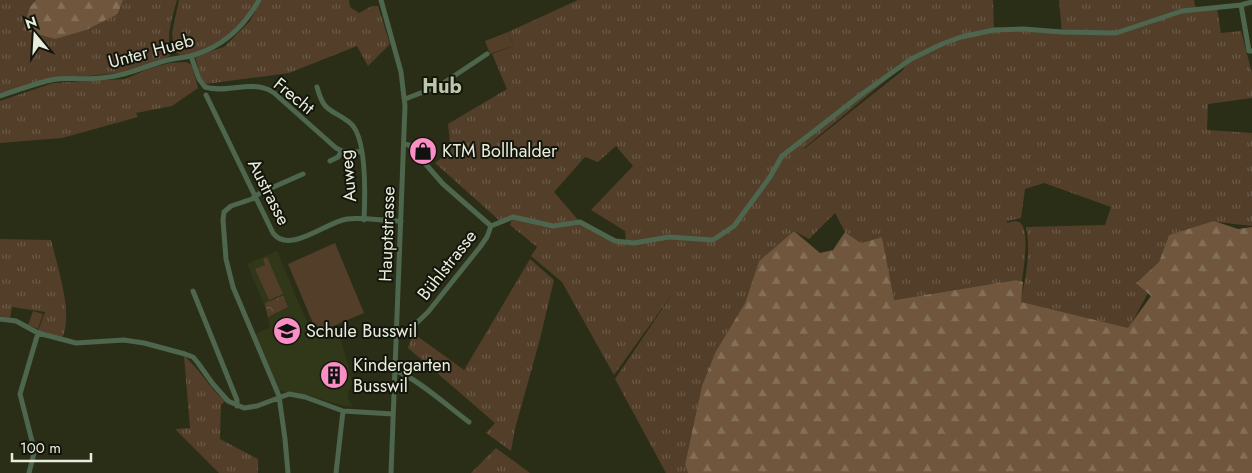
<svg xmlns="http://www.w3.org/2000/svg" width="1252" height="473" font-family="Jost,sans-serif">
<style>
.built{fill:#313719}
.grass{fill:url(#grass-tufts);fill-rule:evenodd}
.forest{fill:url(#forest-firs)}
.park{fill:url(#park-crowns)}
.garden{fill:#523e29}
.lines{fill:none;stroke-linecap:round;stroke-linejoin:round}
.minor{stroke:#4d664d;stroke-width:5}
.labels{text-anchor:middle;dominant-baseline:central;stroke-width:4;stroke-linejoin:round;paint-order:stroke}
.street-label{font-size:18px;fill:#e9edde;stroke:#13150b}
.poi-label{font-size:18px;fill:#e9edde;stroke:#13150b;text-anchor:start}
.quarter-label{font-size:20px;font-weight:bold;fill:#bec5a9;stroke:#13150b}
</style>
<defs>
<pattern id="grass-tufts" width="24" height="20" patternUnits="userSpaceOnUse" patternTransform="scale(1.25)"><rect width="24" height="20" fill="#523e29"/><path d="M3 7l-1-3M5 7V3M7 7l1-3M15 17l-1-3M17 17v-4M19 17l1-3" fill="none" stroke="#6b5a48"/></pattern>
<pattern id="forest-firs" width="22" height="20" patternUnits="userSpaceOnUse" patternTransform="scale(1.25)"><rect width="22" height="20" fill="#6f563d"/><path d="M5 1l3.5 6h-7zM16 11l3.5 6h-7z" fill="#846f59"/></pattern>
<pattern id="park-crowns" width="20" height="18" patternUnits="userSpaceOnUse" patternTransform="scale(1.25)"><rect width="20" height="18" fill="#523e29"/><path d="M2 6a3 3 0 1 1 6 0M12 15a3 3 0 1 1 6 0" fill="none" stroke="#6b5a48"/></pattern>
</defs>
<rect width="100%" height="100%" fill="#2a2e17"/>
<!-- built -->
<path class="built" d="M 277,251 L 313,336 L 337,327 L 349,368 L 352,384 L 348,392 L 348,398 L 353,407 L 344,406 L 310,396 L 281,391 L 278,389 L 254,335 L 270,327 L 264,304 L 247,264 Z"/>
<!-- grass -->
<path class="grass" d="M 0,0 L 36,0 L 30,7 L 118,15 L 123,0 L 177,0 C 173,14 168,30 169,44 C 169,48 171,52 170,56 L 126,72 L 42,81 L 0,93 Z
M 179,0 L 256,0 L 245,20 L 232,34 L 199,52 L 180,55 L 174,51 L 172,33 Z
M 261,0 L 349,0 L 350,7 L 359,13 L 372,6 L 378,6 L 390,44 L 368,66 L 357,46 L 289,73 L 206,84 L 201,79 L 195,56 L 224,47 L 250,21 Z
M 578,0 L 993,0 L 994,30 L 1062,32 L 1059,0 L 1194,0 L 1196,9 L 1217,8 L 1221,33 L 1241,31 L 1252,73 L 1252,98 L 1208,104 L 1207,130 L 1252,133 L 1252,226 L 1217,222 L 1169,235 L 1159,262 L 1137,282 L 1148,293 L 1129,328 L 1116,336 L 1020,302 C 1026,279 1031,250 1026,227 L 1105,225 L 1111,207 L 1044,183 L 1025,189 L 1021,218 L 1007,221 L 1007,223 C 1011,222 1015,220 1019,222 C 1031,228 1023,271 1022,282 L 1016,280 L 893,300 L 882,237 L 861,243 L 845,232 L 835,213 L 809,239 L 794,231 L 759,261 L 745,303 L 716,351 L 685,465 L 688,473 L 666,473 L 615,379 L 673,293 L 614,375 L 562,282 L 531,256 L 537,247 L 510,225 L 513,217 L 501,222 L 435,163 L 451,151 L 448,124 L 507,89 L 492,54 L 513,46 L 508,32 ZM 908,62 L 902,71 L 804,149 L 804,148 ZM 616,146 L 633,166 L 591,210 L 625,231 L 626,242 L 598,232 L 580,222 L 554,192 L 585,157 L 598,162 Z
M 186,62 L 192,65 L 198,88 L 172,106 L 136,113 L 138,117 L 62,138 L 0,143 L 0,101 L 53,83 L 125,79 L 148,69 L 170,63 Z
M 0,239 L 51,240 C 57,265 74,315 62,338 L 38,331 L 45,312 L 12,307 L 10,318 L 0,316 Z
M 530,259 L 554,280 L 540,339 L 515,429 L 511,451 L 486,433 L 495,423 L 408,348 L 413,333 L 464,370 Z
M 184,356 C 200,369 209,388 225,401 L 221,405 L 220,439 L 258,459 L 258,473 L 219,473 L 175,429 L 190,428 Z
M 496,448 L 530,473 L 471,473 Z"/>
<!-- forest -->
<path class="forest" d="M 36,0 L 123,0 L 118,14 L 86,30 L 55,39 L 23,30 L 30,7 Z
M 1214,221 L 1238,229 L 1252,227 L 1252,473 L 688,473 L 685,465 L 702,386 L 716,351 L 745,303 L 759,261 L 794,231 L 820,253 L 833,250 L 845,232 L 861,243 L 882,237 L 894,300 L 1016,280 L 1023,282 L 1021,302 L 1128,328 L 1151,296 L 1136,283 L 1159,262 L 1169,235 Z"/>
<!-- park -->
<path class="park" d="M 283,296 L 288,307 L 268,317 L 265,303 Z"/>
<!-- garden -->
<path class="garden" d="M 508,32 L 513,46 L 490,54 L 485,41 Z
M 335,243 L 364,313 L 317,333 L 288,264 Z
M 267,257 L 283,294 L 269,300 L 255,269 L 265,265 L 263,259 Z
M 33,311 L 43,314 L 38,329 L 28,325 Z"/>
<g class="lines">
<!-- minor -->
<path class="minor" d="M 381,0 L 401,72 L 405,106 L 391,473
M 1241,5 L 1249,51 L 1252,51
M 191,56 L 199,79 L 205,87 C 227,94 251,79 273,92 L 336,148 L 342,151 L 362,152
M 317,87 C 324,113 330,108 349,122 C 368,135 365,199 364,220
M 206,95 L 273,233 C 289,255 326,222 347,219 C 362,217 385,221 401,221
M 0,96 C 17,90 34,84 51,80 C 68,77 85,80 101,78 C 125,76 141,68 164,61 C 174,58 184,58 194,55 C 224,46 244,27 259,0
M 405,99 L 439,86 L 487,54
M 330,161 L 338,157 L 342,151
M 491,226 L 513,217 L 553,226 L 580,222 L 615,241 L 634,243 L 669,237 L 713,240 L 734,226 L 770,177 L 782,156 L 862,94 L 911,59 L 942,44 L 961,37 L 994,30 L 1023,29 L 1062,32 L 1116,33 L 1182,11 L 1241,5 L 1252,2
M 193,291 L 237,400 L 237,406
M 0,319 L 16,321 L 38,333 L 76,343 L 124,340 L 144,343 L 185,354 L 193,357 L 198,363 L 213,384 L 228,401 L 244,408 L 257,406 L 289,394 L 305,397 L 343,411 L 393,414
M 397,337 L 405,334 L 428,312 L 480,247 L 487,237 L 491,226 L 443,184 L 409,145 L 404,144
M 395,371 C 409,372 455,412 469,422
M 29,473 L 34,453 L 33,445 L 20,394 L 38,333
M 288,473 L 285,439 L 279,396 L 233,287 L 226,259 L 223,220 L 224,212 L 231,206 L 252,199 L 260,193 L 303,174
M 336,473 L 343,411"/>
</g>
<!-- icons -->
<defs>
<g id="shop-disc" transform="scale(1.4375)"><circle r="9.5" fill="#fa8fc6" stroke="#13150b"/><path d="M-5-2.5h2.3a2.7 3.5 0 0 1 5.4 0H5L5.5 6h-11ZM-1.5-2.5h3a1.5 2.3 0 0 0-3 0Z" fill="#111"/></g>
<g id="school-disc" transform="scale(1.4375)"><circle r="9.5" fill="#fa8fc6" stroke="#13150b"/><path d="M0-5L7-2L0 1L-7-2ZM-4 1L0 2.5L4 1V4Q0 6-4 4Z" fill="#111"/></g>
<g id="building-disc" transform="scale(1.4375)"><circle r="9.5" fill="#fa8fc6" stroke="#13150b"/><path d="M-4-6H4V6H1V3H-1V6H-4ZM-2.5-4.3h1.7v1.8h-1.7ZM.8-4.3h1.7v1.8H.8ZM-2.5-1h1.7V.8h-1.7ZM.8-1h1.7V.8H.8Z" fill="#111"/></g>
</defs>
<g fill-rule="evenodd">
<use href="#shop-disc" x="423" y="151"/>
<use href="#school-disc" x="287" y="331"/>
<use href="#building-disc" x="334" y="375"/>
</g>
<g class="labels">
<!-- street labels -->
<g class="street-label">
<text transform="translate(151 51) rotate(-15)">Unter Hueb</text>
<text transform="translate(294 96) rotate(39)">Frecht</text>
<text transform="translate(348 176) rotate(-95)">Auweg</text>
<text transform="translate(269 192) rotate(63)">Austrasse</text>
<text transform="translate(387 234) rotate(-88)">Hauptstrasse</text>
<text transform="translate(447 265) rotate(-52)">Bühlstrasse</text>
</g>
<!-- poi labels -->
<g class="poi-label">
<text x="442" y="151">KTM Bollhalder</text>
<text x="306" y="331">Schule Busswil</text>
<text x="353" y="365">Kindergarten<tspan x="353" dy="21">Busswil</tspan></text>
</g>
<!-- quarter labels -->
<g class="quarter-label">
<text x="442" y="86">Hub</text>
</g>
</g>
<!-- north arrow -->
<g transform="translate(35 35) rotate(342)" stroke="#13150b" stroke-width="4" paint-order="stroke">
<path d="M0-4L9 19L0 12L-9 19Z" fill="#e9edde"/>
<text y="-8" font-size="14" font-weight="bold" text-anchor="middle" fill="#e9edde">N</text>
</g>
<!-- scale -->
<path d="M12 453v8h79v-8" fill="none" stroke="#e9edde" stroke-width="2.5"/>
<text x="20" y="453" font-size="15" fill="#e9edde" stroke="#13150b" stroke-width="4" paint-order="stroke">100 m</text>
</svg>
